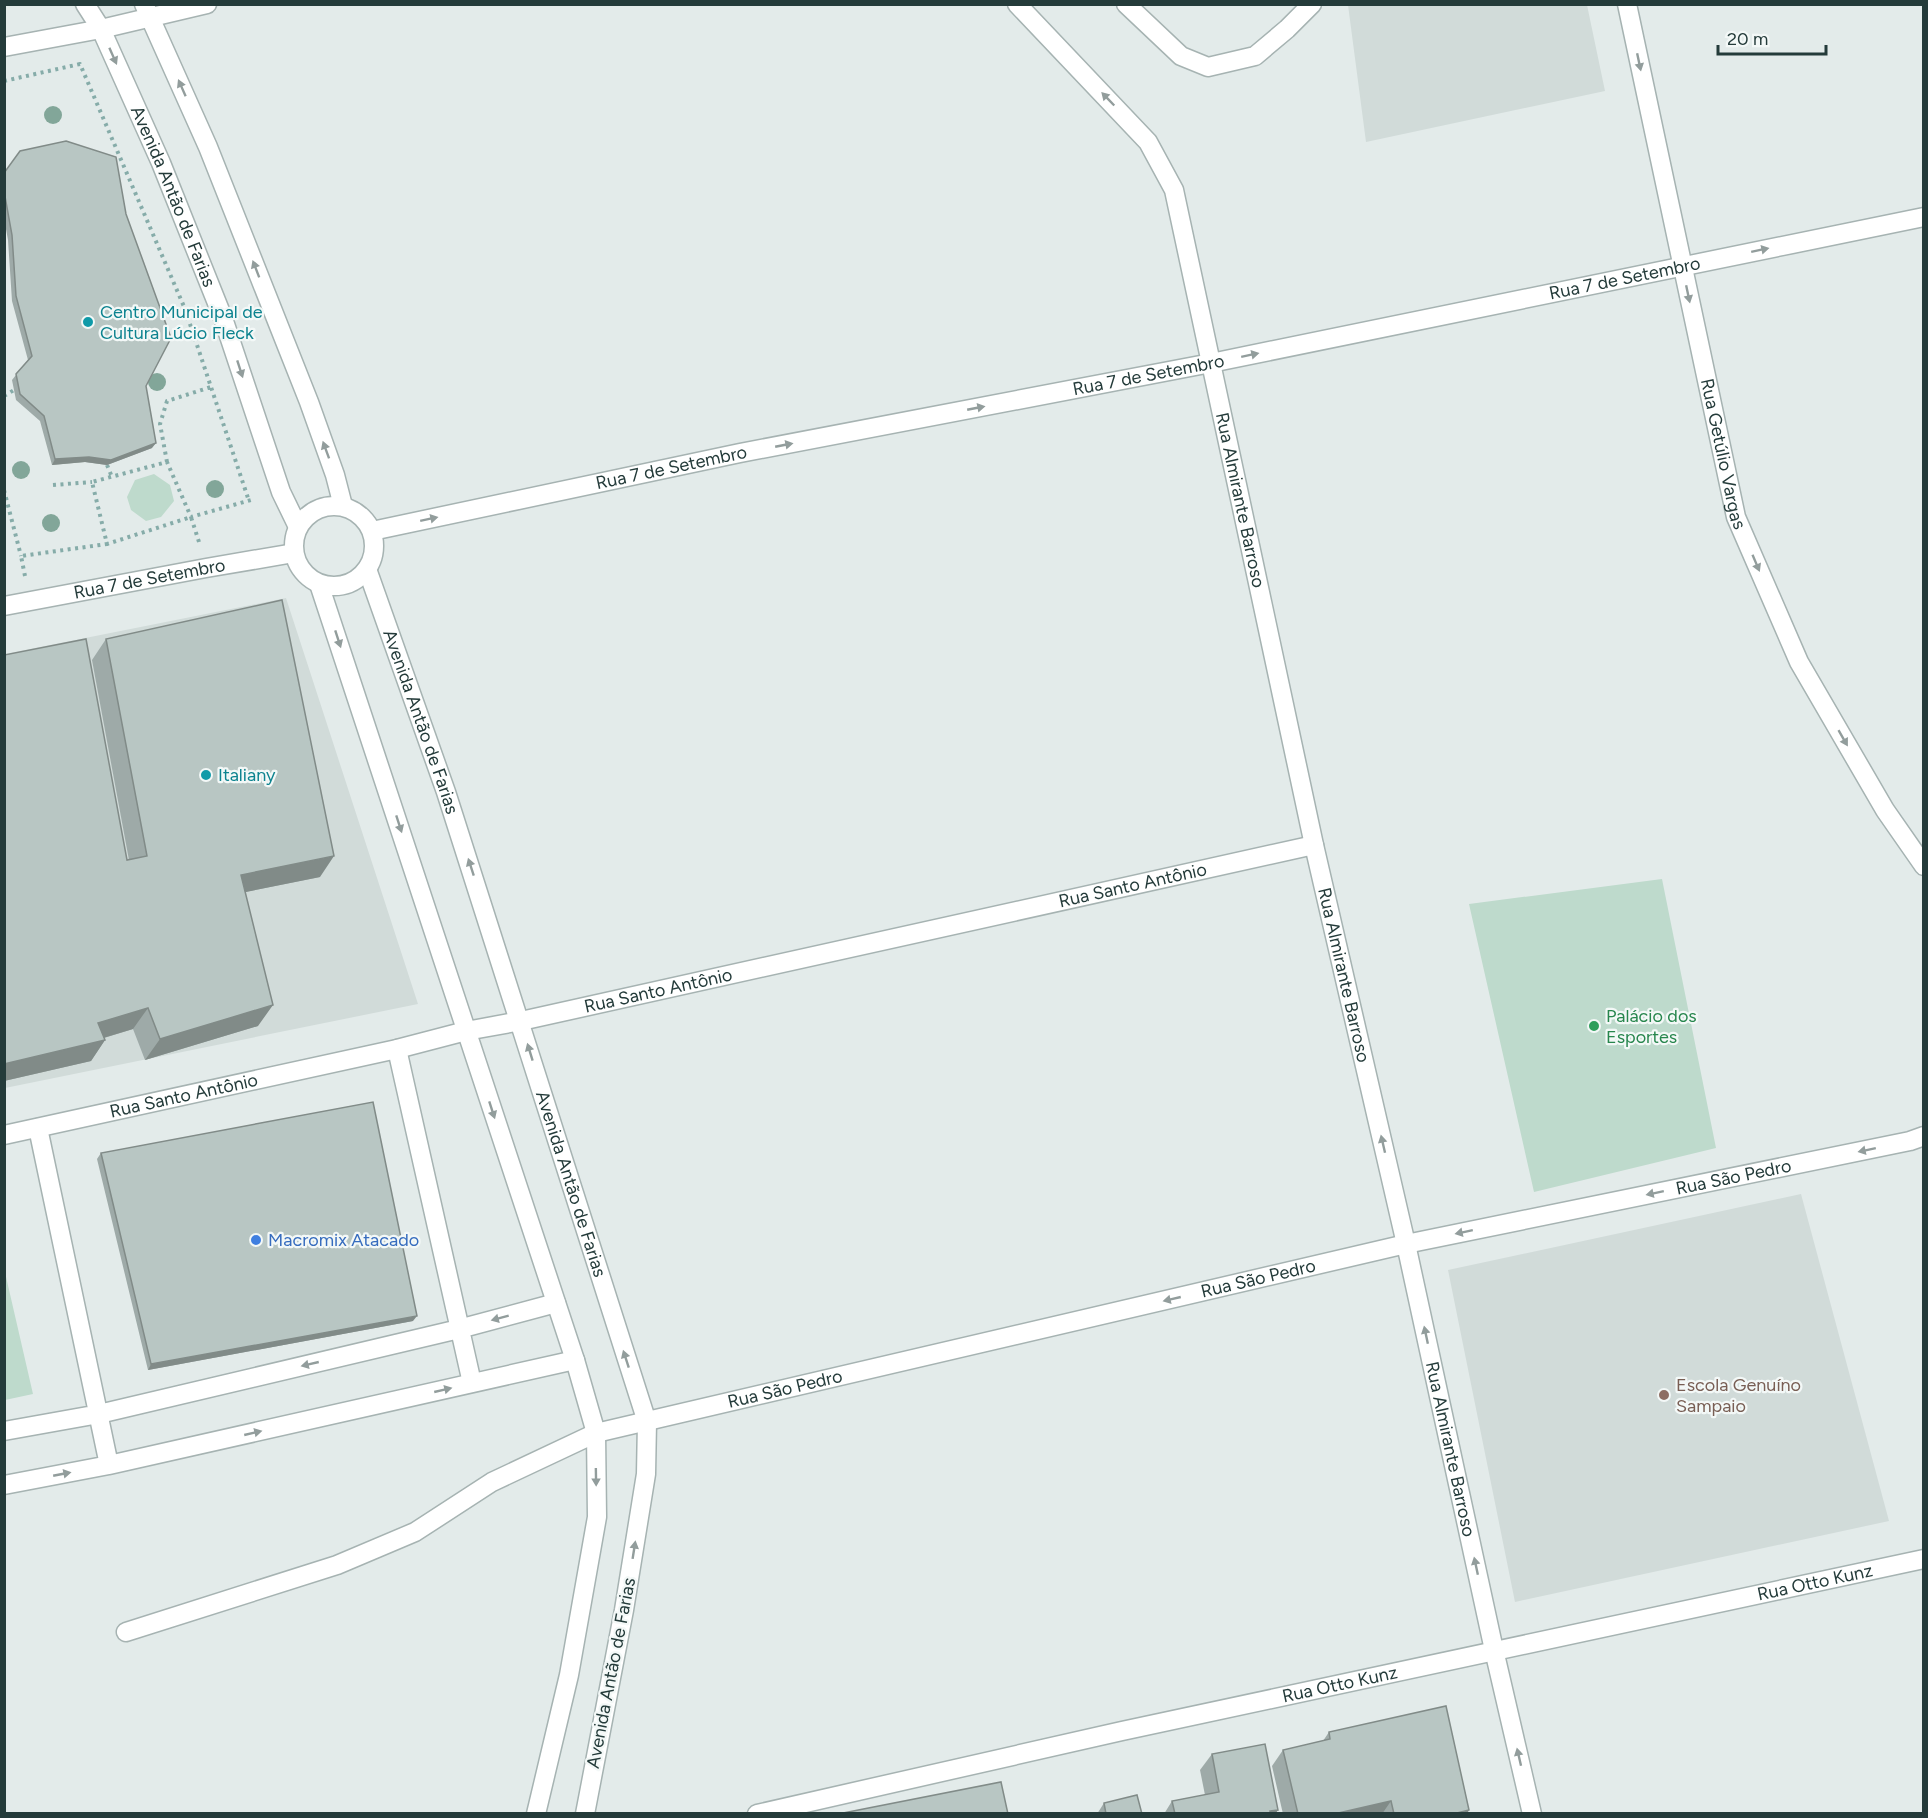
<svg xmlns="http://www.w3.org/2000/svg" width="1928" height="1818" font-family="Figtree,sans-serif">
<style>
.built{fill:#d1dbd9}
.green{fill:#bedacc}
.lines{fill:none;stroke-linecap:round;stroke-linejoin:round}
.service-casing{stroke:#a6b3b2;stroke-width:21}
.minor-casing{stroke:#a6b3b2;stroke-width:21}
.path{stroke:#86aca9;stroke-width:4;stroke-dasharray:3 4.5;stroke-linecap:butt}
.service{stroke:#fff;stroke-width:18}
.minor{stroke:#fff;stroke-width:18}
.tree{fill:#82a699}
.wall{fill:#9eaaa8}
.shaded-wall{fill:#818b88}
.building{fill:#b8c6c3;stroke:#818b88;stroke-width:1.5}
.oneway{fill:#929d9c}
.culture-dot{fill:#0f9aa8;stroke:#f3f8f7;stroke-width:2}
.leisure-dot{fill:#2e9e5b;stroke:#f3f8f7;stroke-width:2}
.shop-dot{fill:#3f7fe0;stroke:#f3f8f7;stroke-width:2}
.education-dot{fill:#8d6e63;stroke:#f3f8f7;stroke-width:2}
.labels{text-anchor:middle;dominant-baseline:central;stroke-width:4.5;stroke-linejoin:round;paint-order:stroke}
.street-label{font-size:18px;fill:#243b3a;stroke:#f3f8f7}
.culture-label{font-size:18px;fill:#0d838f;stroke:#f3f8f7;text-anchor:start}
.leisure-label{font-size:18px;fill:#27864d;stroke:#f3f8f7;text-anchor:start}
.shop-label{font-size:18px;fill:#366cbe;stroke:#f3f8f7;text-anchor:start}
.education-label{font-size:18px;fill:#785e54;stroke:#f3f8f7;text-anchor:start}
</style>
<rect width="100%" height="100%" fill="#e3ebea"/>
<!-- built -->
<path class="built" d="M 1348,5 L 1587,5 L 1605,91 L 1366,142 Z
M 286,598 L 418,1004 L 5,1088 L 5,654 Z
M 1801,1194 L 1889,1521 L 1515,1602 L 1448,1270 Z"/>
<!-- green -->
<path class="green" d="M 154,474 L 170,485 L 174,501 L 161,517 L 146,521 L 131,510 L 127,497 L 135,480 Z
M 1662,879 L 1716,1148 L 1534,1192 L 1469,904 Z
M 4,1268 L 33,1394 L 5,1400 L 4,1400 Z"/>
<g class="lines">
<!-- service casing -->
<g class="service-casing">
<path id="service" d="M 1126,4 L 1181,56 L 1208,67 L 1255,56 L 1287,29 L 1312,4
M 397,1049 L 472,1383
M 38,1128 L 109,1465
M 4,1431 L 99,1414 L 459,1329 L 556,1303
M 4,1485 L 109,1465 L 575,1360
M 126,1632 L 337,1565 L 415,1532 L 492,1482 L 596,1433"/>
</g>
<!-- minor casing -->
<g class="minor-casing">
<g id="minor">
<path id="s1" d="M 85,4 L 101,29 L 161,163 L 223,318 L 281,492 L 298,527"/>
<path d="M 144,4 L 208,147 L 309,402 L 335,475 L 343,506"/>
<path id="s2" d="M 1017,4 L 1148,142 L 1174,190 L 1314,845 L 1406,1244 L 1494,1650 L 1532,1814"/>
<path id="s3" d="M 1627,4 L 1736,517 L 1799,662 L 1885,810 L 1924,866"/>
<path d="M 4,47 L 101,29 L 207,4"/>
<circle cx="334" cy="546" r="40"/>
<path id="s4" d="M 372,531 L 740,453 L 1211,363 L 1924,217"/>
<path id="s5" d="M 367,569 L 446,792 L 647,1422 L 646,1474 L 624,1610 L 585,1814"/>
<path d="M 319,584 L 575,1360 L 596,1433 L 597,1517 L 569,1675 L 536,1814"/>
<path id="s6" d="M 4,606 L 206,568 L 294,553"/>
<path id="s7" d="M 4,1135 L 397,1049 L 466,1031 L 521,1021 L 1314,845"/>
<path id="s8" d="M 596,1433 L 1406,1244 L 1910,1141 L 1924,1136"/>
<path id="s9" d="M 757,1814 L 1122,1731 L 1924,1559"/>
</g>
</g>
<!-- path -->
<path class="path" d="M 4,81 L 80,64 L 185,309 L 249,501
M 4,396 L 14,390
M 167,462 L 160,424 L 167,401 L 211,387
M 107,465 L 112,477
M 53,485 L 92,482
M 4,490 L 21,556
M 199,542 L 191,517 L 107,544 L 92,482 L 167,462 L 191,517 L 251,500
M 25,576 L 21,556 L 107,544"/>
<!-- service -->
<use href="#service" class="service"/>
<!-- minor -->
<use href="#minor" class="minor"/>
</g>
<!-- trees -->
<g class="tree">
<circle cx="53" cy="115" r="9"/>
<circle cx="157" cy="382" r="9"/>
<circle cx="21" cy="470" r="9"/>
<circle cx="215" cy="489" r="9"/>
<circle cx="51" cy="523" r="9"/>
</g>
<!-- wall -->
<path class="wall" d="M 4,173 L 146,386 L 152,448 L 107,465 L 85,462 L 52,465 L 40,421 L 16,400 L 12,380 L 28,360 L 12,301 L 8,240 L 4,218 Z
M 106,639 L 320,877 L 245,892 L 258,1026 L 145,1060 L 133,1029 L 104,1038 L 105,1040 L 91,1061 L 4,1081 L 4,655 L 127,860 L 129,860 L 92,660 Z
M 101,1153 L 413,1321 L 148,1370 L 97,1159 Z
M 1329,1732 L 1467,1814 L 1283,1814 L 1272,1766 L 1283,1750 L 1323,1741 Z
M 1212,1754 L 1278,1810 L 1275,1814 L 1164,1814 L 1172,1801 L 1205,1795 L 1200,1770 Z
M 1104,1803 L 1142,1814 L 1097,1814 Z"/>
<!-- shaded-wall -->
<path class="shaded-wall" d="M 156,443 L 152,448 L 107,465 L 85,462 L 52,465 L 55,459 L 89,457 Z
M 334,856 L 320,877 L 226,896 L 241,875 Z
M 273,1005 L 258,1026 L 145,1060 L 160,1039 Z
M 148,1008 L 133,1029 L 83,1044 L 98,1023 Z
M 105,1040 L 91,1061 L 4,1081 L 4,1064 Z
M 417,1316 L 413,1321 L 148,1370 L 151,1364 Z
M 1391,1801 L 1382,1814 L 1334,1814 Z
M 1278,1810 L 1275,1814 L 1268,1814 L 1270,1811 Z
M 1469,1810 L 1467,1814 L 1453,1814 Z"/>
<!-- building -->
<path class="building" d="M 66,141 L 116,157 L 126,214 L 171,338 L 146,386 L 156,443 L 111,460 L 89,457 L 55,459 L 44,416 L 20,394 L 16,374 L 32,356 L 16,296 L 12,235 L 4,191 L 4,173 L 20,151 Z
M 282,600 L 334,856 L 241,875 L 273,1005 L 160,1039 L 148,1008 L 98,1023 L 105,1040 L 4,1064 L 4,655 L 86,639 L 127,860 L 147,856 L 106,639 Z
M 373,1102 L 417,1316 L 151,1364 L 101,1153 Z
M 1446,1706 L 1469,1810 L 1453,1814 L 1394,1814 L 1391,1801 L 1334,1814 L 1298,1814 L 1283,1750 L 1330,1739 L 1329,1732 Z
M 1265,1744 L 1278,1810 L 1270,1811 L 1270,1814 L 1175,1814 L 1172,1801 L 1219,1792 L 1212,1754 Z
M 1001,1782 L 1008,1814 L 838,1814 Z
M 1137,1795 L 1142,1814 L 1106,1814 L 1104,1803 Z"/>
<!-- one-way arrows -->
<defs><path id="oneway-solid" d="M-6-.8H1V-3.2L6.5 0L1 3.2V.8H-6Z" transform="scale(1.5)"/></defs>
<g class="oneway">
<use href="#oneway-solid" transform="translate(113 56) rotate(66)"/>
<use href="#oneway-solid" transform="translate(1639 62) rotate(78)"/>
<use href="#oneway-solid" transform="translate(182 88) rotate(-114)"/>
<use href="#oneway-solid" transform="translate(1108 99) rotate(-134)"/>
<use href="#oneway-solid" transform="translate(1760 250) rotate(-12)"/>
<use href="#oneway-solid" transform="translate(256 269) rotate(-111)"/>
<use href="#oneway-solid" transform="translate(1688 294) rotate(78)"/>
<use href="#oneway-solid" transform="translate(1250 355) rotate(-12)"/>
<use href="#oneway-solid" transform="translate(240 369) rotate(72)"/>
<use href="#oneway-solid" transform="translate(976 408) rotate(-11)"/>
<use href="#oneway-solid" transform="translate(784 445) rotate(-11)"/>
<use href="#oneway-solid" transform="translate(326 450) rotate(-110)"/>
<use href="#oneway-solid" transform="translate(429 519) rotate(-12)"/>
<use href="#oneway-solid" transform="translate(1756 563) rotate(67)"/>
<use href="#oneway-solid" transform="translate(338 639) rotate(72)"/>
<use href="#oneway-solid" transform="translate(1843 738) rotate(60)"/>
<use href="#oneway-solid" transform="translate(399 824) rotate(72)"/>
<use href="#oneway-solid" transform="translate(471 867) rotate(-108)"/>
<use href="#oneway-solid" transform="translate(530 1052) rotate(-107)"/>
<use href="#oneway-solid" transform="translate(492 1110) rotate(72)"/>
<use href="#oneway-solid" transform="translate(1383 1144) rotate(-103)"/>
<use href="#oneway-solid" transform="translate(1867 1150) rotate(168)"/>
<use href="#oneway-solid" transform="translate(1655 1193) rotate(168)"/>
<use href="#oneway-solid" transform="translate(1464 1232) rotate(168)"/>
<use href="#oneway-solid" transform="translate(1172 1299) rotate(167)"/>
<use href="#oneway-solid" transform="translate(500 1318) rotate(165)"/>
<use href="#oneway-solid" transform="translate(1426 1335) rotate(-102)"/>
<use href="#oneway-solid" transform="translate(626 1359) rotate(-108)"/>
<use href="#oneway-solid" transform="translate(310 1364) rotate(167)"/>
<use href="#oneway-solid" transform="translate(443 1390) rotate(-13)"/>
<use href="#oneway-solid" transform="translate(253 1433) rotate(-13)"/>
<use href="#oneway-solid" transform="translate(62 1474) rotate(-11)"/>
<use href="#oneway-solid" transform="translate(596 1477) rotate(89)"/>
<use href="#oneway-solid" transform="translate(634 1550) rotate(-81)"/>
<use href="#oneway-solid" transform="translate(1476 1566) rotate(-102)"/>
<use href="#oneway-solid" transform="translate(1519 1757) rotate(-103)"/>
</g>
<!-- markers -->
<g class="culture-dot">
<circle cx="88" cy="322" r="6"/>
<circle cx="206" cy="775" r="6"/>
</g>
<circle class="leisure-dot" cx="1594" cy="1026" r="6"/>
<circle class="shop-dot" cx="256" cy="1240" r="6"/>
<circle class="education-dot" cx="1664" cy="1395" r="6"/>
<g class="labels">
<!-- street labels -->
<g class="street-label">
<text stroke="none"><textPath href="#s1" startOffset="212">Avenida Antão de Farias</textPath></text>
<text stroke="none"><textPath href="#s4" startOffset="1278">Rua 7 de Setembro</textPath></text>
<text stroke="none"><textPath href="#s4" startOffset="792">Rua 7 de Setembro</textPath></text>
<text stroke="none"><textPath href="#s3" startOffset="460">Rua Getúlio Vargas</textPath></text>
<text stroke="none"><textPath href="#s4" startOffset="306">Rua 7 de Setembro</textPath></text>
<text stroke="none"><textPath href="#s2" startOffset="562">Rua Almirante Barroso</textPath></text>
<text stroke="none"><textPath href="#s6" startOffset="148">Rua 7 de Setembro</textPath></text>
<text stroke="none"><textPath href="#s5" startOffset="162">Avenida Antão de Farias</textPath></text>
<text stroke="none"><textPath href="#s7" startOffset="1156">Rua Santo Antônio</textPath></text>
<text stroke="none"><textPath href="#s2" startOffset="1048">Rua Almirante Barroso</textPath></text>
<text stroke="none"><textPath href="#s7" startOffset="670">Rua Santo Antônio</textPath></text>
<text stroke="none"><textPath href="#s7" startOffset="184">Rua Santo Antônio</textPath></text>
<text stroke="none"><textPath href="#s8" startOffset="1166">Rua São Pedro</textPath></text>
<text stroke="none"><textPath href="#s5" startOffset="648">Avenida Antão de Farias</textPath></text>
<text stroke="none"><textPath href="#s8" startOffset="680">Rua São Pedro</textPath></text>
<text stroke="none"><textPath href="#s8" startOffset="194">Rua São Pedro</textPath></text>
<text stroke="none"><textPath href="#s2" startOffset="1534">Rua Almirante Barroso</textPath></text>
<text stroke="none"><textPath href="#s9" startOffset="1083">Rua Otto Kunz</textPath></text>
<text transform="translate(611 1673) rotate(-79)">Avenida Antão de Farias</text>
<text stroke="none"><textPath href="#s9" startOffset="597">Rua Otto Kunz</textPath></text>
</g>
<!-- culture labels -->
<g class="culture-label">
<text x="100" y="312">Centro Municipal de<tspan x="100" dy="21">Cultura Lúcio Fleck</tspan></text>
<text x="218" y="775">Italiany</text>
</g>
<!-- leisure labels -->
<g class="leisure-label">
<text x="1606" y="1016">Palácio dos<tspan x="1606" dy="21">Esportes</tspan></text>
</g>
<!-- shop labels -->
<g class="shop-label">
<text x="268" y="1240">Macromix Atacado</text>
</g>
<!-- education labels -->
<g class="education-label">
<text x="1676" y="1385">Escola Genuíno<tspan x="1676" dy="21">Sampaio</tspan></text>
</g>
</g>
<!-- border -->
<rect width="1928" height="1818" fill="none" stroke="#243b3a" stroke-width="12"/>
<!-- scale -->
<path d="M1718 45v9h108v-9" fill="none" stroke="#243b3a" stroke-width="3"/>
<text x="1727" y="45" font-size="18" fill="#243b3a" stroke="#f3f8f7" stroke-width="4.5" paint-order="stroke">20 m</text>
</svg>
